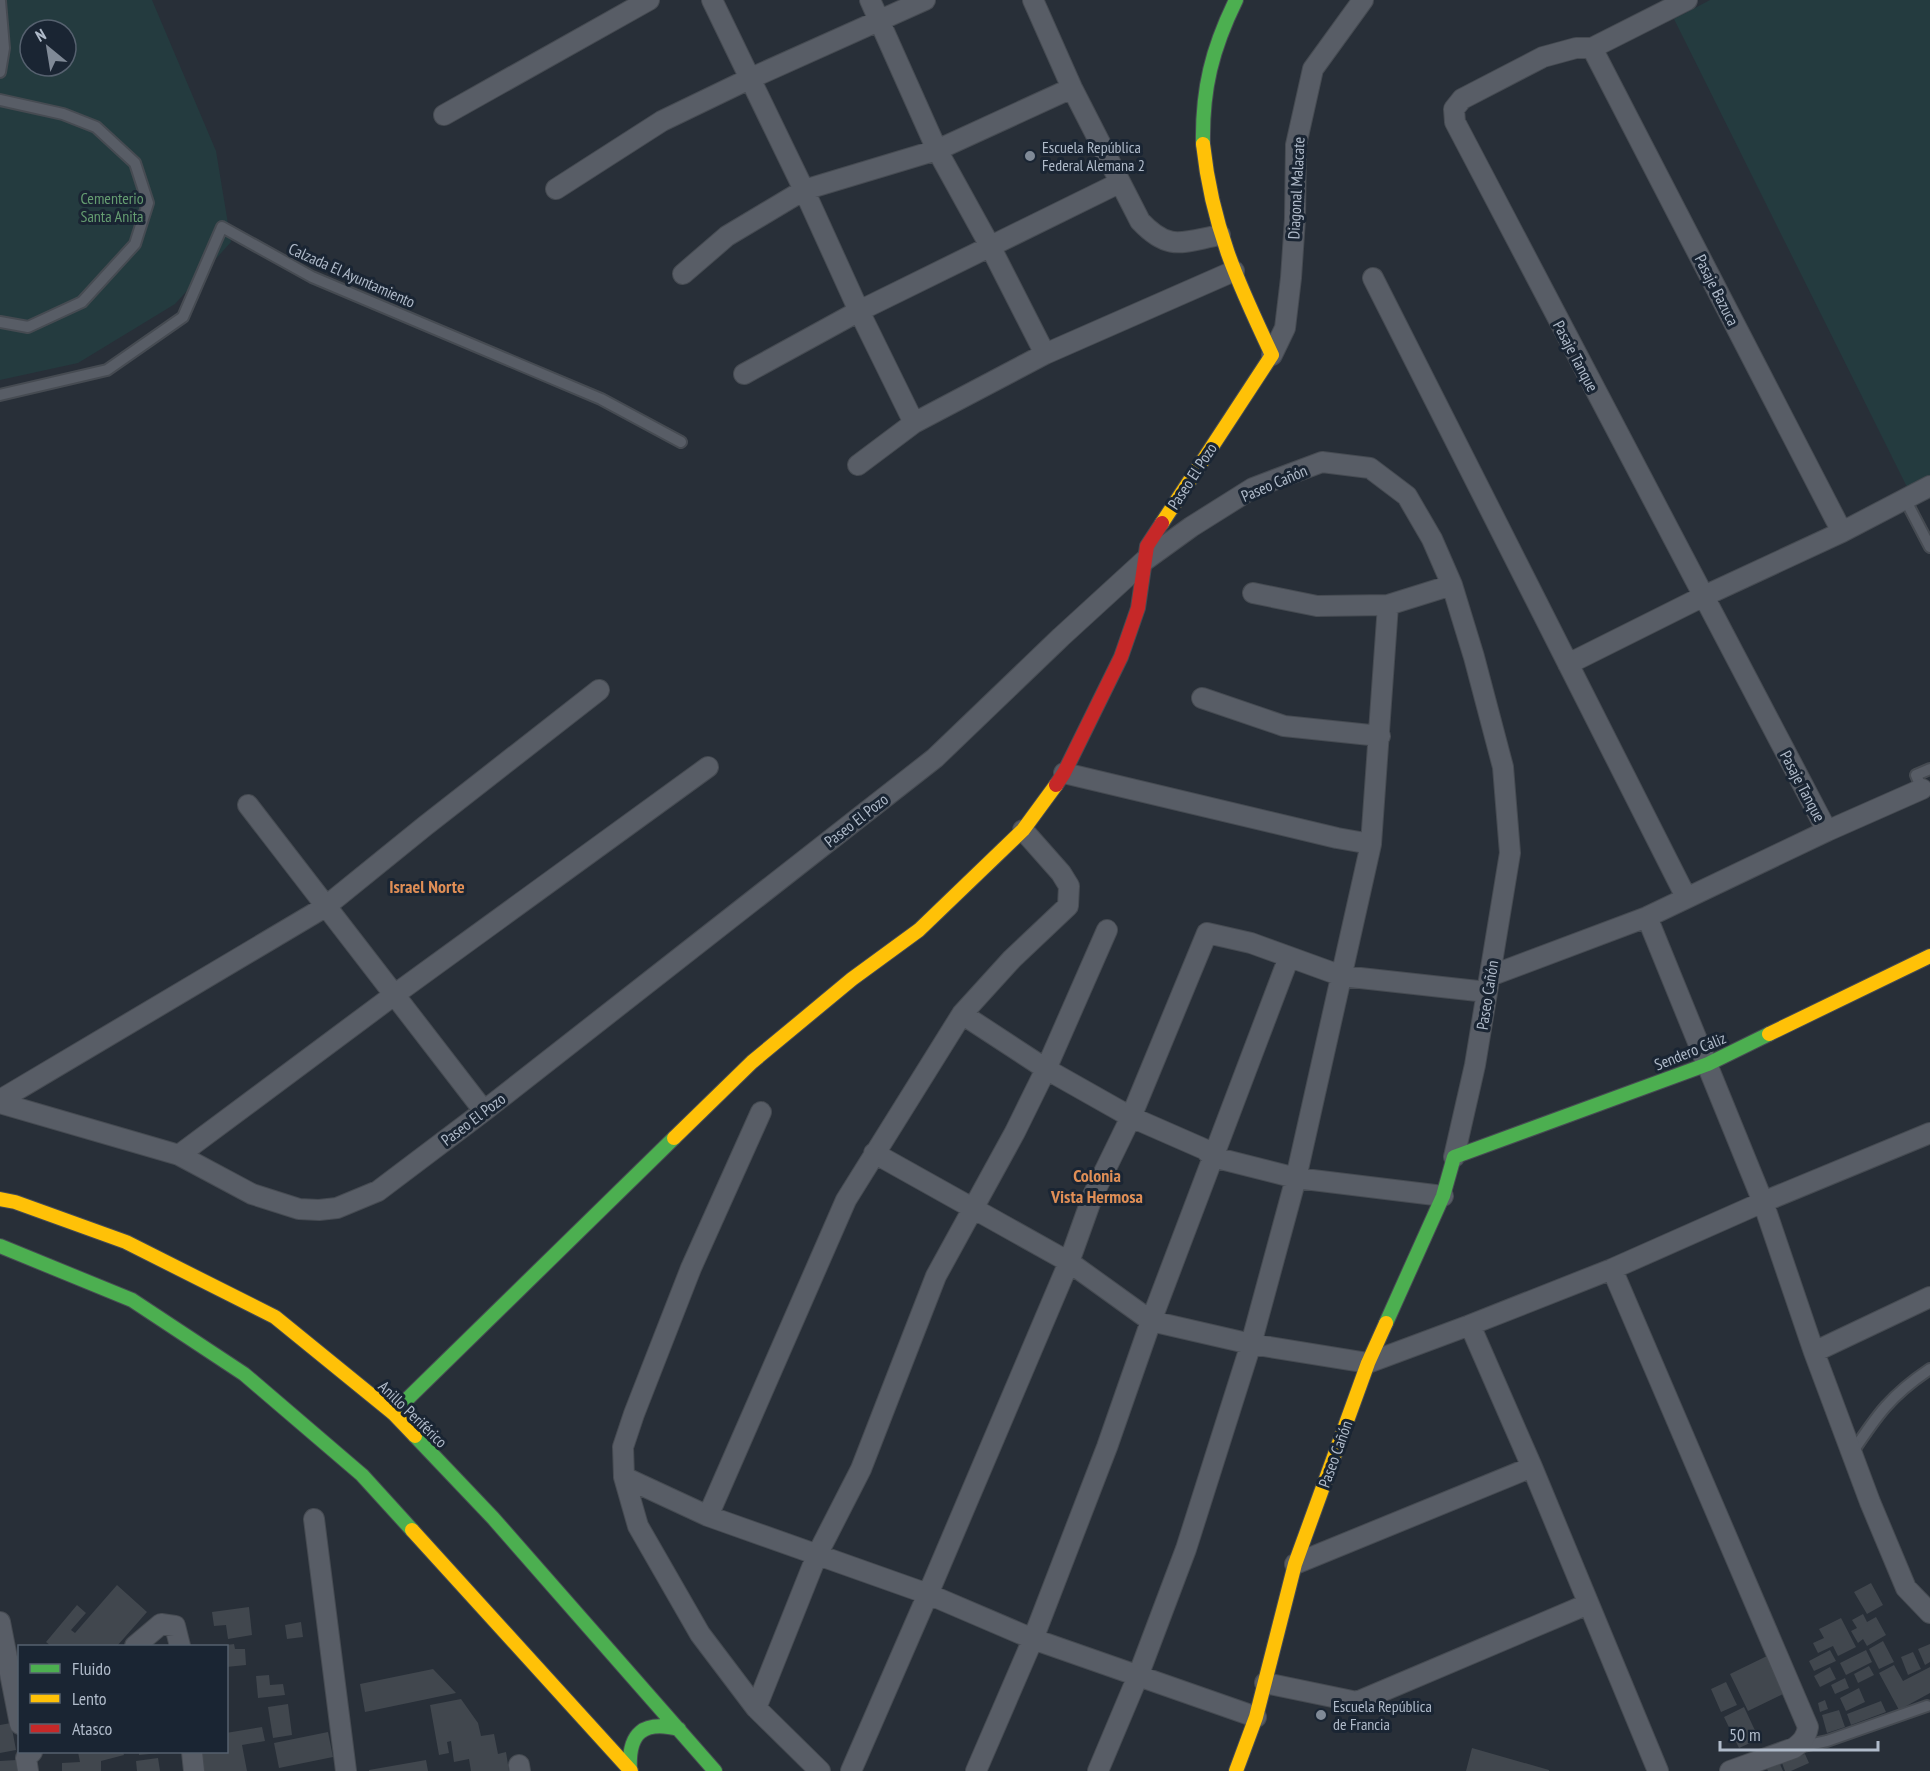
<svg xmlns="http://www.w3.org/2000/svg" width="1930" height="1771" font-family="'PT Sans Narrow',sans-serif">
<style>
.green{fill:#243b3f;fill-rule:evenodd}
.building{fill:#41474e}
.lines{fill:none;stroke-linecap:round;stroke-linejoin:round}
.lane-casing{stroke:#464b52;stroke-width:14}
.street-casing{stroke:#464b52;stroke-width:22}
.fast-casing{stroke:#464b52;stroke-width:16}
.slow-casing{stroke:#464b52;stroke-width:16}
.jam-casing{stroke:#464b52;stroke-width:16}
.lane{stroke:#585d66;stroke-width:10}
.street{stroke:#585d66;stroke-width:20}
.fast{stroke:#4caf50;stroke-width:14}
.slow{stroke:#ffc107;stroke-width:14}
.jam{stroke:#c62828;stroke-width:14}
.poi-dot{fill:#808a97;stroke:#1a2533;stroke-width:2}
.labels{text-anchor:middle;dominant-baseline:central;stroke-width:6;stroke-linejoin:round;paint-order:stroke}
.poi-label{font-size:16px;fill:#b0bbca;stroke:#1a2533;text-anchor:start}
.street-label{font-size:16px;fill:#b0bbca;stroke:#1a2533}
.park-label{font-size:16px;fill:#659d71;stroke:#1a2533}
.neighbourhood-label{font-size:18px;font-weight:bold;fill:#df8e56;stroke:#1a2533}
</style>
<rect width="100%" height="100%" fill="#282f38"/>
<!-- green -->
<path class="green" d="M 0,0 L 152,0 L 216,151 L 231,242 L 175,304 L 78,363 L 0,380 ZM 30,30 L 66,30 L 66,66 L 30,66 Z
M 1710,0 L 1930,0 L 1930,475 L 1907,487 L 1674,19 Z"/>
<!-- building -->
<path class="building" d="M 1871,1583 L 1883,1605 L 1867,1614 L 1854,1592 Z
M 117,1585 L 147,1612 L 117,1646 L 51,1646 L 46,1642 L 77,1605 L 86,1613 L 71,1630 L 75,1633 Z
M 249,1607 L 252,1635 L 228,1639 L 226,1625 L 214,1626 L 212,1612 Z
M 1863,1614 L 1867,1622 L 1876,1617 L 1886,1635 L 1867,1646 L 1863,1639 L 1858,1643 L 1851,1631 L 1857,1628 L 1852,1620 Z
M 1841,1618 L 1856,1647 L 1838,1656 L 1833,1646 L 1818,1653 L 1813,1643 L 1824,1638 L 1819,1629 Z
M 301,1622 L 303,1637 L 287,1639 L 285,1625 Z
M 1883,1641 L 1894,1662 L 1879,1669 L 1869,1649 Z
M 234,1644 L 235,1649 L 245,1649 L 246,1665 L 226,1667 L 226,1645 Z
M 1930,1644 L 1930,1662 L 1925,1665 L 1918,1649 Z
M 1830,1650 L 1836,1661 L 1814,1671 L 1809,1661 Z
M 1866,1650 L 1872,1662 L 1846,1675 L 1840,1663 Z
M 1913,1652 L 1921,1669 L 1908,1675 L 1901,1657 Z
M 1767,1656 L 1785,1693 L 1748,1711 L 1730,1674 Z
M 1894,1665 L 1903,1681 L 1930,1667 L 1930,1693 L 1899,1710 L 1879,1673 Z
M 1869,1666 L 1874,1675 L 1858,1683 L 1854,1674 Z
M 1830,1667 L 1836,1679 L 1820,1687 L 1814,1676 Z
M 433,1669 L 456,1693 L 365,1712 L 360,1684 Z
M 269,1675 L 270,1685 L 283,1684 L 285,1695 L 258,1698 L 256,1676 Z
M 1845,1678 L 1849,1688 L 1835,1694 L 1831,1685 Z
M 1726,1682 L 1737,1705 L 1721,1712 L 1711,1689 Z
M 1859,1688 L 1865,1702 L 1846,1711 L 1840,1698 Z
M 461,1699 L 478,1723 L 481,1736 L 494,1734 L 498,1754 L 506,1752 L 509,1771 L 471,1771 L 469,1759 L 454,1762 L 451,1741 L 447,1742 L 449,1753 L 439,1755 L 430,1705 Z
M 1825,1700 L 1828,1709 L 1820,1712 L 1818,1703 Z
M 1881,1701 L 1886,1712 L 1851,1725 L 1847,1714 Z
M 288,1704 L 292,1735 L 273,1738 L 268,1707 Z
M 1744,1707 L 1759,1739 L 1739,1748 L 1724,1717 Z
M 1839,1710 L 1845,1727 L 1827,1733 L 1822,1715 Z
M 11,1723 L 16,1750 L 0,1753 L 0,1725 Z
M 262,1727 L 265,1741 L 242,1745 L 247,1771 L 203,1771 L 200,1752 L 226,1752 L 226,1733 Z
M 328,1732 L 333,1757 L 279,1768 L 274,1743 Z
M 1472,1748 L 1549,1770 L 1549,1771 L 1466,1771 Z
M 78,1752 L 123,1752 L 124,1755 L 101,1761 L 101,1771 L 62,1771 L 62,1763 L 80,1762 Z
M 139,1752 L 160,1752 L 160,1753 L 139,1755 Z
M 1805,1754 L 1809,1763 L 1791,1771 L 1785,1771 L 1782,1763 Z
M 158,1758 L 160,1771 L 137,1771 L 136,1761 Z
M 17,1760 L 19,1771 L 0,1771 L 0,1761 Z
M 426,1760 L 428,1771 L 369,1771 L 369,1770 Z
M 1780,1764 L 1783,1771 L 1768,1771 L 1767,1769 Z"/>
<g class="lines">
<!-- lane casing -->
<g class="lane-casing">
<path id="lane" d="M 0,1 L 4,48 L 0,72
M 0,100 L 63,114 L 96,127 L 135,163 L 148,203 L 135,244 L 82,302 L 28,327 L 0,322
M 0,395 L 107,370 L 183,317 L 222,227 L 312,277 L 601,399 L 681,442
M 1905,499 L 1930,547
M 1922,789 L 1916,775 L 1930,769
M 1852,1453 C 1877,1415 1891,1395 1930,1369
M 1799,1747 L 1827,1741 L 1927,1706"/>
</g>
<!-- street casing -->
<g class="street-casing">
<path id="street" d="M 712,0 L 804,190 L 859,311 L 914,423
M 870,0 L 937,150 L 990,246 L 1045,354
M 1033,0 L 1072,88 L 1140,221 C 1169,252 1182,242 1220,235
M 1687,0 L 1592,48 L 1576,48 L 1543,57 L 1462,99 L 1454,109 L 1455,122 L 1827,831
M 1592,48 L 1842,532
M 444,115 L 649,0
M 556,189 L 662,121 L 749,79 L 925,0
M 683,274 L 727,236 L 804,190 L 937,150 L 1072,88
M 1373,278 L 1686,897
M 1272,355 L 1285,328 L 1291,278 L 1295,219 L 1296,145 L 1313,69 L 1363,0
M 744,374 L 859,311 L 1119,183
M 858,465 L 914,423 L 1045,354 L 1234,271
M 1388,605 L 1452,585
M 1568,664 L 1702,597 L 1842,532 L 1930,486
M 1202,698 L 1284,726 L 1380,736
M 1064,773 L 1337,838 L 1371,844
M 248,805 L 484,1111
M 1647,917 L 1763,1202 L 1814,1352 L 1870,1502 L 1906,1588 L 1930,1613
M 1490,976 L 1647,917 L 1827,831 L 1922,789
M 962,1014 L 1046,1069 L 1131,1117 L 1204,1149 L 1213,1157 L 1296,1178 L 1443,1196
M 0,1100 L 325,907 L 425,826 L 599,690
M 0,1103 L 179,1155 L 252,1194 L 299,1209 L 319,1210 L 337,1208 L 378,1191 L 484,1111 L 935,758 L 1061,637 L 1144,561 L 1191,527 L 1253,488 L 1322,462 L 1370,468 L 1407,496 L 1432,539 L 1452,585 L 1474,657 L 1503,767 L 1510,853 L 1475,1065 L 1454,1157
M 761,1112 L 691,1268 L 634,1414 L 623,1447 L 624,1477 L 638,1526 L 700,1634 L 756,1708 L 820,1771
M 874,1153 L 1069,1262 L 1151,1321 L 1251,1344 L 1368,1363 L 1470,1325 L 1612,1269 L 1763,1202 L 1930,1133
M 179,1155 L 394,995 L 708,767
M 1612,1269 L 1808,1727 C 1806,1738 1802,1742 1794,1748 L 1730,1771
M 1470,1325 L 1532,1467 L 1658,1771
M 1814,1352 L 1930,1297
M 624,1477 L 708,1516 L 928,1594 L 1033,1639 L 1256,1717
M 708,1516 L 846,1200 L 962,1014 L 1012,959 L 1068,906 L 1069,886 L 1061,873 L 1023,830
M 314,1519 L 346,1771
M 1295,1564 L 1532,1467
M 0,1622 L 20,1724
M 135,1646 L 161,1624 L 175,1626 L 180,1646
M 1265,1683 L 1357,1702 L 1588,1604
M 756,1708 L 817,1555 L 861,1469 L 936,1276 L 1015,1132 L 1046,1069 L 1107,930
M 192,1752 L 194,1771
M 519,1765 L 520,1771
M 28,1771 L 26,1758 L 32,1752
M 851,1771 L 928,1594 L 1069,1262 L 1093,1195 L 1131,1117 L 1207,933 L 1251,943 L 1342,976 L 1487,992
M 976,1771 L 1033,1639 L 1107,1447 L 1151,1321 L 1289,957
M 1098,1771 L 1138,1676 L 1186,1549 L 1251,1344 L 1296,1178 L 1371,844 L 1388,605 L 1317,606 L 1253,593"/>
</g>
<!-- fast casing -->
<g class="fast-casing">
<path id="fast" d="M 1203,144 C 1202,89 1212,49 1236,0
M 0,1246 L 132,1300 L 244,1374 L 362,1475 L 412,1530
M 1386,1323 L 1443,1196 L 1454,1157 L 1708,1064 L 1769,1034
M 393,1413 L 674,1138
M 415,1436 L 493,1518 L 715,1771
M 630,1770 C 628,1733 643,1720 679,1729"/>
</g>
<!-- slow casing -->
<g class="slow-casing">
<path id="slow" d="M 1162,523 L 1272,355 C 1237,281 1212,227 1203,144
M 1769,1034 L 1930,956
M 674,1138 L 752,1062 L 852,979 L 919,930 L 1023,830 L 1056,785
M 0,1199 L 15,1202 L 126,1242 L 275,1317 L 393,1413 L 415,1436
M 412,1530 L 631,1771
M 1236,1771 L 1256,1717 L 1295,1564 L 1368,1363 L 1386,1323"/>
</g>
<!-- jam casing -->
<g class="jam-casing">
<path id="jam" d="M 1056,785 L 1064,773 L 1121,657 L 1138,608 L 1147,546 L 1162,523"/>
</g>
<!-- lane -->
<use href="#lane" class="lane"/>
<!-- street -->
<use href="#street" class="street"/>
<!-- fast -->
<use href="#fast" class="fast"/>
<!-- slow -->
<use href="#slow" class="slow"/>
<!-- jam -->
<use href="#jam" class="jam"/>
</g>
<!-- markers -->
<g class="poi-dot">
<circle cx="1030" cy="156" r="6"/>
<circle cx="1321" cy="1715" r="6"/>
</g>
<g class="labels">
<!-- poi labels -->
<g class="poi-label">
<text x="1042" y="147">Escuela República<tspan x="1042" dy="18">Federal Alemana 2</tspan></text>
<text x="1333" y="1706">Escuela República<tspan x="1333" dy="18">de Francia</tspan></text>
</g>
<!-- street labels -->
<g class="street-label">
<text transform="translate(1296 188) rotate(-87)">Diagonal Malacate</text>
<text transform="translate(352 275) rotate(24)">Calzada El Ayuntamiento</text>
<text transform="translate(1717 290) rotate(63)">Pasaje Bazuca</text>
<text transform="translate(1576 356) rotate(62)">Pasaje Tanque</text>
<text transform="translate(1192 476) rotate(-57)">Paseo El Pozo</text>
<text transform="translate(1274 483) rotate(-23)">Paseo Cañón</text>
<text transform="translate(1803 786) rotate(62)">Pasaje Tanque</text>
<text transform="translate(856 820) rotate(-38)">Paseo El Pozo</text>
<text transform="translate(1487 995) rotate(-81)">Paseo Cañón</text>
<text transform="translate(1690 1051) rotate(-22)">Sendero Cáliz</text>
<text transform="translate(473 1119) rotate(-37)">Paseo El Pozo</text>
<text transform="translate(413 1414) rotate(44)">Anillo Periférico</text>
<text transform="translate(1335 1454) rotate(-70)">Paseo Cañón</text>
</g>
<!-- park labels -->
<g class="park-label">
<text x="112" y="198">Cementerio<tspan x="112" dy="18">Santa Anita</tspan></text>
</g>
<!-- neighbourhood labels -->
<g class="neighbourhood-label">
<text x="427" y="886">Israel Norte</text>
<text x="1097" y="1175">Colonia<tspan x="1097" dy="21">Vista Hermosa</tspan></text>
</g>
</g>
<!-- legend -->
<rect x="18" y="1645" width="210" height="108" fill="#1a2533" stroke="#56616f" stroke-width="1.5"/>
<rect x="30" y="1664" width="30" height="9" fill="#4caf50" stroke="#56616f" stroke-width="1.5"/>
<text x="72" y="1675" font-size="18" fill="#b0bbca">Fluido</text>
<rect x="30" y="1694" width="30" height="9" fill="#ffc107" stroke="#56616f" stroke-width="1.5"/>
<text x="72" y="1705" font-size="18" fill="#b0bbca">Lento</text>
<rect x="30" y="1724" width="30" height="9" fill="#c62828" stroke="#56616f" stroke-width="1.5"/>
<text x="72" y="1735" font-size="18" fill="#b0bbca">Atasco</text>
<!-- north arrow -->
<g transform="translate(48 48) rotate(330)"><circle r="28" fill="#1a2533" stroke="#56616f" stroke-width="1.5"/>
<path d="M0-4.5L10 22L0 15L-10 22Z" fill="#808a97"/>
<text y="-9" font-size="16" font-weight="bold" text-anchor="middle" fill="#b0bbca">N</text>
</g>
<!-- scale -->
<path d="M1720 1741v9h158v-9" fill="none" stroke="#b0bbca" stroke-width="3"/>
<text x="1729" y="1741" font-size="18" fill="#b0bbca" stroke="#1a2533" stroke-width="4.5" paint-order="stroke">50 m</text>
</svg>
